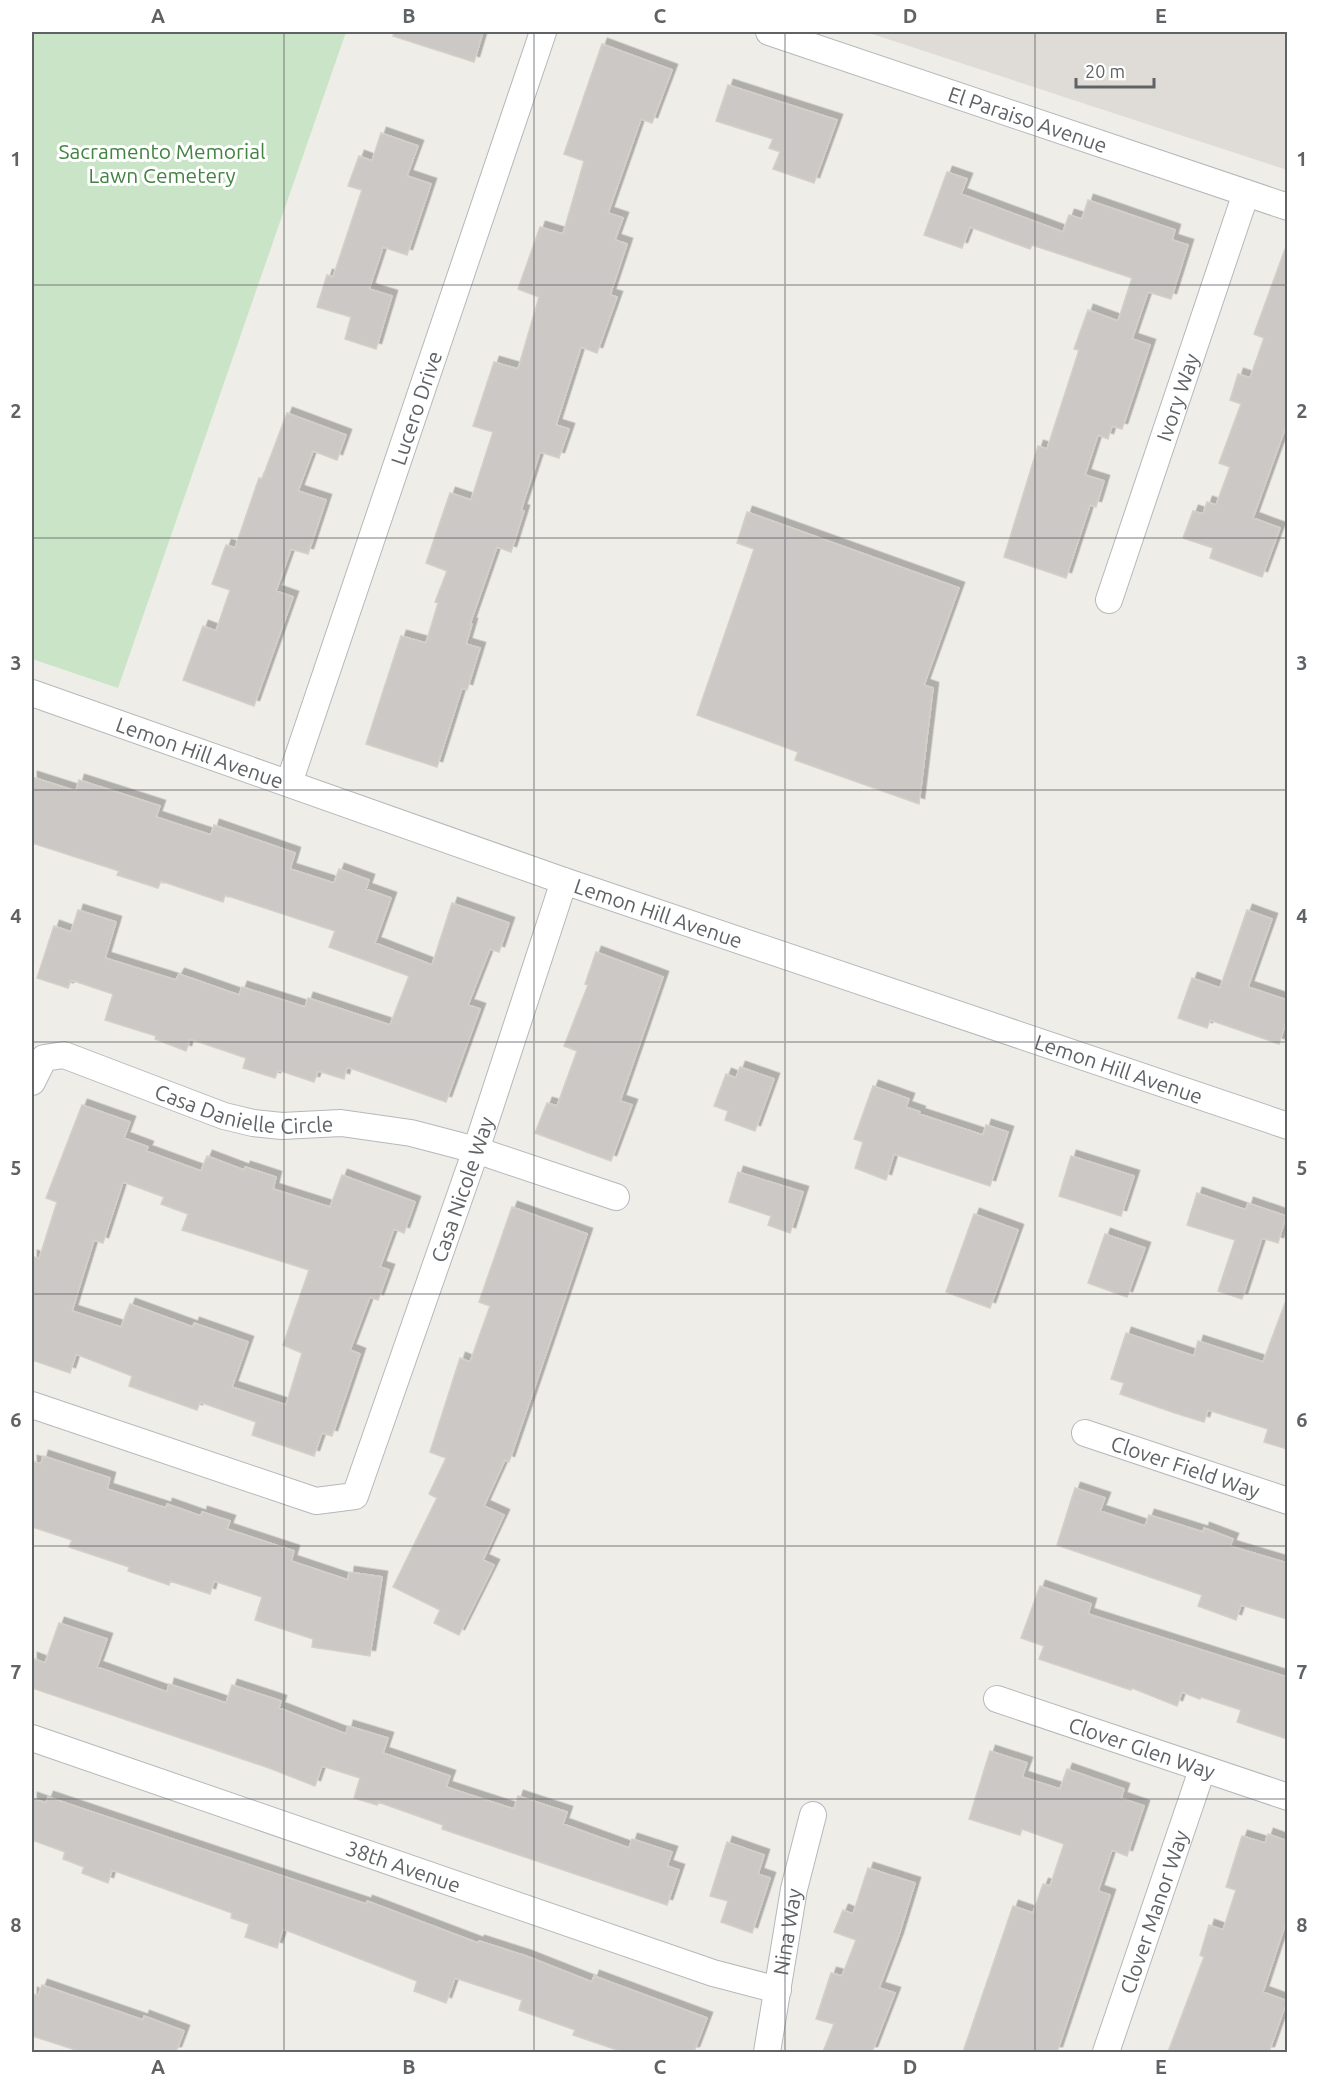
<svg xmlns="http://www.w3.org/2000/svg" width="1319" height="2084" font-family="Ubuntu,sans-serif">
<style>
.education{fill:#dfdcd7}
.green{fill:#cae4c8}
.building{fill:#cbc8c5;stroke:#d4cfc7;stroke-width:1.5;fill-rule:evenodd;filter:url(#shadow)}
.lines{fill:none;stroke-linecap:round;stroke-linejoin:round}
.minor-casing{stroke:#b5b8bb;stroke-width:28}
.minor{stroke:#fff;stroke-width:26}
.grid{fill:none;stroke:#5f6366;stroke-width:1.5;stroke-opacity:0.55}
.labels{text-anchor:middle;dominant-baseline:central;stroke-width:6;stroke-linejoin:round;paint-order:stroke}
.street-label{font-size:21px;fill:#5f6366;stroke:#fff}
.park-label{font-size:21px;fill:#438342;stroke:#fff}
.neatline{fill:none;stroke:#5f6366;stroke-width:2}
.grid-label{font-size:20px;text-anchor:middle;font-weight:bold;fill:#5f6366}
</style>
<defs>
<filter id="shadow"><feDropShadow dx="5.5" dy="-5.5" stdDeviation="0" flood-color="#0004"/></filter>
</defs>
<rect width="100%" height="100%" fill="#efede8"/>
<!-- education -->
<path class="education" d="M 866,32 L 1287,32 L 1287,170 Z"/>
<!-- green -->
<path class="green" d="M 32,32 L 346,32 L 118,688 L 32,659 Z"/>
<!-- building -->
<path class="building" d="M 394,32 L 483,32 L 474,62 L 393,36 Z
M 602,44 L 672,70 L 652,123 L 641,119 L 608,213 L 623,218 L 615,240 L 627,244 L 610,295 L 617,297 L 597,353 L 581,347 L 556,425 L 569,429 L 559,458 L 540,452 L 521,510 L 524,511 L 511,552 L 497,547 L 470,624 L 472,624 L 466,644 L 480,648 L 467,690 L 462,688 L 437,767 L 366,744 L 401,636 L 426,643 L 438,603 L 435,602 L 447,571 L 426,563 L 450,493 L 471,500 L 493,432 L 473,426 L 494,362 L 518,369 L 539,297 L 518,289 L 540,227 L 563,234 L 584,161 L 564,154 Z
M 728,85 L 837,120 L 814,183 L 773,169 L 780,152 L 769,148 L 773,139 L 716,121 Z
M 381,133 L 418,146 L 407,176 L 431,184 L 407,255 L 383,247 L 369,289 L 392,296 L 376,349 L 345,339 L 351,317 L 317,307 L 327,275 L 333,277 L 362,190 L 348,186 L 359,156 L 372,161 Z
M 947,172 L 967,179 L 961,194 L 1063,232 L 1069,215 L 1082,219 L 1088,200 L 1175,230 L 1172,240 L 1188,245 L 1171,299 L 1148,292 L 1132,339 L 1150,345 L 1122,429 L 1112,426 L 1108,439 L 1098,435 L 1085,475 L 1104,481 L 1096,507 L 1090,505 L 1066,578 L 1004,557 L 1038,446 L 1047,449 L 1079,350 L 1074,349 L 1088,310 L 1118,321 L 1132,278 L 1032,245 L 1030,249 L 970,227 L 962,248 L 924,235 Z
M 1285,249 L 1287,249 L 1287,423 L 1253,518 L 1280,528 L 1262,577 L 1210,558 L 1213,548 L 1183,538 L 1193,511 L 1203,514 L 1207,502 L 1216,505 L 1230,467 L 1219,463 L 1241,404 L 1230,400 L 1238,374 L 1250,378 L 1264,338 L 1254,334 Z
M 287,413 L 346,435 L 337,460 L 313,451 L 298,491 L 326,500 L 308,554 L 291,549 L 276,591 L 293,597 L 254,706 L 183,680 L 203,626 L 216,631 L 230,590 L 212,584 L 226,545 L 235,548 L 259,478 L 262,479 Z
M 747,512 L 959,588 L 924,685 L 933,688 L 919,804 L 795,760 L 798,752 L 697,715 L 754,549 L 737,543 Z
M 32,777 L 76,791 L 79,780 L 160,806 L 156,817 L 211,835 L 214,825 L 295,853 L 290,869 L 334,883 L 339,869 L 369,880 L 366,889 L 391,898 L 375,943 L 432,965 L 452,903 L 509,923 L 499,952 L 490,949 L 468,1005 L 480,1009 L 446,1102 L 347,1067 L 344,1079 L 318,1071 L 314,1082 L 278,1070 L 275,1078 L 243,1068 L 246,1058 L 190,1039 L 186,1051 L 155,1039 L 156,1036 L 105,1020 L 113,994 L 71,980 L 68,988 L 37,978 L 54,926 L 71,932 L 78,910 L 116,922 L 105,958 L 176,980 L 179,974 L 239,995 L 242,987 L 305,1007 L 308,998 L 390,1025 L 409,976 L 329,947 L 335,931 L 225,895 L 223,902 L 161,881 L 158,888 L 117,875 L 119,871 L 32,843 Z
M 1247,910 L 1272,919 L 1248,987 L 1287,1000 L 1287,1019 L 1279,1044 L 1210,1020 L 1207,1028 L 1178,1018 L 1192,978 L 1220,988 Z
M 596,952 L 663,977 L 620,1101 L 632,1105 L 611,1161 L 535,1133 L 547,1103 L 557,1106 L 577,1051 L 564,1046 L 588,985 L 585,984 Z
M 740,1067 L 774,1079 L 755,1131 L 725,1120 L 728,1111 L 714,1106 L 726,1074 L 736,1078 Z
M 873,1086 L 909,1099 L 906,1107 L 920,1112 L 919,1114 L 983,1135 L 986,1125 L 1008,1132 L 990,1186 L 894,1154 L 886,1180 L 855,1168 L 863,1142 L 854,1139 Z
M 82,1105 L 130,1122 L 124,1138 L 148,1147 L 146,1151 L 201,1171 L 207,1156 L 244,1170 L 245,1167 L 276,1177 L 273,1189 L 330,1207 L 342,1175 L 415,1202 L 404,1233 L 394,1229 L 380,1267 L 389,1270 L 378,1300 L 370,1297 L 350,1350 L 360,1354 L 332,1436 L 322,1433 L 314,1456 L 252,1435 L 256,1422 L 200,1402 L 197,1410 L 129,1386 L 132,1376 L 76,1354 L 70,1373 L 32,1360 L 32,1256 L 39,1259 L 57,1202 L 46,1198 ZM 123,1182 L 164,1197 L 161,1204 L 188,1214 L 182,1230 L 309,1270 L 283,1345 L 302,1353 L 286,1405 L 232,1387 L 248,1342 L 194,1323 L 193,1327 L 130,1304 L 121,1327 L 72,1311 L 94,1240 L 103,1243 Z
M 1071,1156 L 1134,1176 L 1121,1216 L 1059,1196 Z
M 738,1172 L 803,1192 L 790,1233 L 768,1225 L 771,1216 L 729,1202 Z
M 1197,1193 L 1246,1210 L 1248,1203 L 1286,1216 L 1278,1243 L 1262,1238 L 1242,1299 L 1218,1291 L 1235,1240 L 1187,1225 Z
M 512,1207 L 587,1234 L 509,1462 L 505,1460 L 484,1506 L 504,1515 L 483,1560 L 494,1565 L 459,1635 L 434,1623 L 440,1610 L 393,1587 L 437,1498 L 429,1494 L 446,1458 L 430,1452 L 460,1358 L 470,1362 L 490,1306 L 479,1302 Z
M 974,1214 L 1018,1230 L 990,1308 L 946,1292 Z
M 1105,1234 L 1145,1248 L 1127,1297 L 1088,1283 Z
M 1285,1303 L 1287,1303 L 1287,1449 L 1264,1442 L 1268,1429 L 1208,1410 L 1204,1422 L 1175,1413 L 1120,1394 L 1124,1383 L 1111,1379 L 1126,1333 L 1194,1356 L 1198,1341 L 1263,1362 Z
M 43,1456 L 110,1478 L 107,1489 L 166,1508 L 167,1504 L 201,1516 L 202,1512 L 230,1521 L 227,1529 L 294,1551 L 291,1561 L 348,1580 L 349,1572 L 382,1577 L 370,1656 L 312,1647 L 313,1639 L 255,1620 L 262,1597 L 214,1581 L 210,1594 L 170,1581 L 169,1585 L 128,1571 L 129,1567 L 69,1547 L 72,1540 L 32,1527 L 32,1461 L 41,1464 Z
M 1075,1488 L 1105,1498 L 1100,1511 L 1145,1526 L 1149,1515 L 1203,1532 L 1204,1528 L 1233,1539 L 1230,1546 L 1287,1563 L 1287,1619 L 1241,1605 L 1236,1620 L 1198,1606 L 1202,1595 L 1057,1545 Z
M 1040,1586 L 1091,1604 L 1088,1614 L 1287,1677 L 1287,1739 L 1237,1722 L 1241,1710 L 1201,1697 L 1200,1699 L 1182,1692 L 1177,1706 L 1132,1688 L 1131,1690 L 1039,1659 L 1044,1646 L 1021,1638 Z
M 59,1623 L 107,1639 L 97,1667 L 167,1692 L 169,1684 L 226,1703 L 232,1685 L 281,1701 L 279,1708 L 346,1734 L 348,1726 L 388,1738 L 383,1753 L 450,1776 L 446,1787 L 514,1809 L 518,1796 L 567,1812 L 563,1824 L 629,1848 L 632,1839 L 672,1852 L 667,1866 L 679,1870 L 667,1905 L 442,1829 L 443,1825 L 378,1802 L 377,1805 L 354,1798 L 360,1778 L 322,1766 L 315,1786 L 269,1768 L 32,1688 L 32,1658 L 45,1663 Z
M 990,1751 L 1027,1763 L 1022,1777 L 1060,1789 L 1067,1769 L 1124,1789 L 1121,1798 L 1144,1806 L 1127,1856 L 1112,1850 L 1098,1891 L 1110,1895 L 1057,2052 L 963,2052 L 1013,1906 L 1033,1913 L 1043,1884 L 1050,1886 L 1064,1844 L 1022,1829 L 1020,1835 L 969,1819 Z
M 48,1797 L 366,1904 L 367,1901 L 478,1943 L 479,1941 L 526,1956 L 592,1982 L 594,1976 L 707,2018 L 694,2052 L 623,2052 L 573,2035 L 575,2030 L 519,2010 L 522,2000 L 455,1978 L 446,2003 L 414,1991 L 417,1981 L 283,1929 L 277,1948 L 245,1937 L 249,1924 L 231,1918 L 232,1913 L 112,1870 L 108,1883 L 82,1873 L 84,1867 L 63,1859 L 65,1852 L 32,1840 L 32,1798 L 46,1803 Z
M 1268,1834 L 1287,1841 L 1287,1919 L 1263,1992 L 1287,2001 L 1269,2052 L 1168,2052 L 1204,1957 L 1200,1955 L 1209,1925 L 1223,1930 L 1236,1890 L 1226,1887 L 1242,1836 L 1265,1843 Z
M 727,1842 L 764,1855 L 758,1874 L 770,1878 L 752,1933 L 721,1922 L 728,1901 L 710,1896 Z
M 868,1868 L 915,1883 L 898,1938 L 879,1988 L 895,1993 L 872,2052 L 823,2052 L 834,2024 L 816,2019 L 831,1973 L 842,1976 L 856,1940 L 834,1932 L 843,1910 L 853,1914 Z
M 42,1985 L 143,2020 L 144,2016 L 184,2031 L 176,2052 L 82,2052 L 32,2036 L 32,1993 L 38,1996 Z"/>
<g class="lines">
<!-- minor casing -->
<g class="minor-casing">
<g id="minor">
<path id="s1" d="M 769,32 L 1288,207"/>
<path id="s2" d="M 1109,600 L 1246,193"/>
<path id="s3" d="M 32,693 L 564,881 L 1288,1126"/>
<path id="s4" d="M 289,783 L 543,32"/>
<path id="s5" d="M 32,1082 L 44,1058 L 64,1055 L 224,1116 L 253,1123 L 282,1126 L 341,1123 L 411,1133 L 476,1150 L 616,1197"/>
<path id="s6" d="M 32,1405 L 316,1501 L 355,1496 L 476,1150 L 564,881"/>
<path id="s7" d="M 1085,1433 L 1288,1501"/>
<path id="s8" d="M 997,1699 L 1288,1797"/>
<path id="s9" d="M 32,1738 L 713,1973 L 778,1990"/>
<path id="s10" d="M 767,2052 L 794,1889 L 813,1815"/>
<path id="s11" d="M 1106,2052 L 1202,1770"/>
</g>
</g>
<!-- minor -->
<use href="#minor" class="minor"/>
</g>
<!-- grid -->
<path class="grid" d="M 284,32 L 284,2052M 534,32 L 534,2052M 785,32 L 785,2052M 1035,32 L 1035,2052M 32,285 L 1288,285M 32,538 L 1288,538M 32,790 L 1288,790M 32,1042 L 1288,1042M 32,1294 L 1288,1294M 32,1546 L 1288,1546M 32,1799 L 1288,1799"/>
<g class="labels">
<!-- street labels -->
<g class="street-label">
<text stroke="none"><textPath href="#s1" startOffset="273">El Paraiso Avenue</textPath></text>
<text stroke="none"><textPath href="#s2" startOffset="214">Ivory Way</textPath></text>
<text stroke="none"><textPath href="#s4" startOffset="396">Lucero Drive</textPath></text>
<text stroke="none"><textPath href="#s3" startOffset="178">Lemon Hill Avenue</textPath></text>
<text stroke="none"><textPath href="#s3" startOffset="664">Lemon Hill Avenue</textPath></text>
<text stroke="none"><textPath href="#s3" startOffset="1150">Lemon Hill Avenue</textPath></text>
<text stroke="none"><textPath href="#s5" startOffset="237">Casa Danielle Circle</textPath></text>
<text stroke="none"><textPath href="#s6" startOffset="664">Casa Nicole Way</textPath></text>
<text stroke="none"><textPath href="#s7" startOffset="106">Clover Field Way</textPath></text>
<text stroke="none"><textPath href="#s8" startOffset="153">Clover Glen Way</textPath></text>
<text stroke="none"><textPath href="#s9" startOffset="393">38th Avenue</textPath></text>
<text stroke="none"><textPath href="#s11" startOffset="148">Clover Manor Way</textPath></text>
<text stroke="none"><textPath href="#s10" startOffset="122">Nina Way</textPath></text>
</g>
<!-- park labels -->
<g class="park-label">
<text x="162" y="151">Sacramento Memorial<tspan x="162" dy="24">Lawn Cemetery</tspan></text>
</g>
</g>
<!-- border -->
<rect width="1319" height="2084" fill="none" stroke="#ffffff" stroke-width="66"/>
<!-- scale -->
<path d="M1076 78v9h78v-9" fill="none" stroke="#5f6366" stroke-width="3"/>
<text x="1085" y="78" font-size="18" fill="#5f6366" stroke="#ffffff" stroke-width="4.5" paint-order="stroke">20 m</text>
<rect x="33" y="33" width="1253" height="2018" class="neatline"/>
<g class="grid-label">
<text x="158" y="23">A</text>
<text x="409" y="23">B</text>
<text x="660" y="23">C</text>
<text x="910" y="23">D</text>
<text x="1161" y="23">E</text>
<text x="16" y="166">1</text>
<text x="1302" y="166">1</text>
<text x="16" y="418">2</text>
<text x="1302" y="418">2</text>
<text x="16" y="670">3</text>
<text x="1302" y="670">3</text>
<text x="16" y="923">4</text>
<text x="1302" y="923">4</text>
<text x="16" y="1175">5</text>
<text x="1302" y="1175">5</text>
<text x="16" y="1427">6</text>
<text x="1302" y="1427">6</text>
<text x="16" y="1679">7</text>
<text x="1302" y="1679">7</text>
<text x="16" y="1932">8</text>
<text x="1302" y="1932">8</text>
<text x="158" y="2074">A</text>
<text x="409" y="2074">B</text>
<text x="660" y="2074">C</text>
<text x="910" y="2074">D</text>
<text x="1161" y="2074">E</text>
</g>
</svg>
